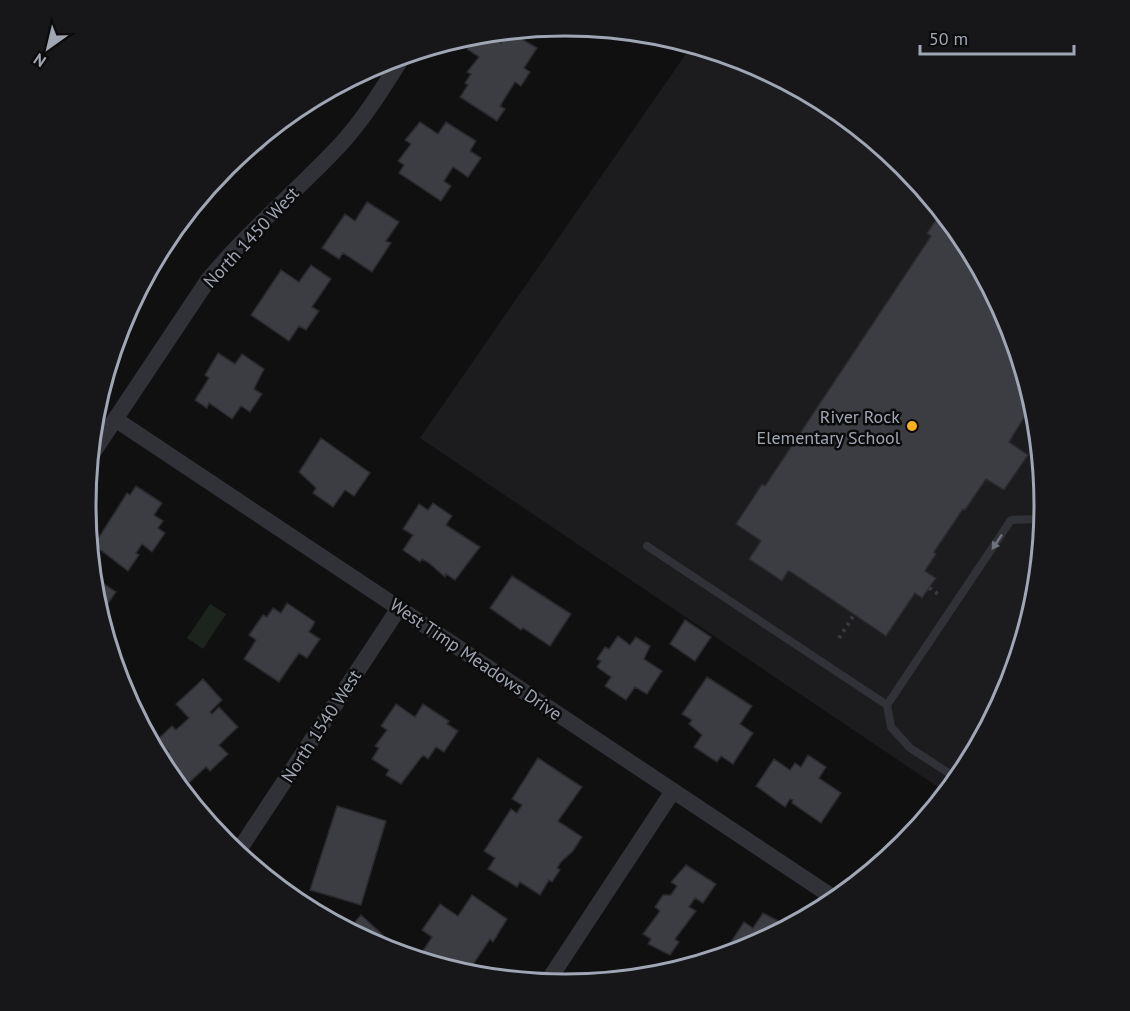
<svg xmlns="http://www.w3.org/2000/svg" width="1130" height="1011" font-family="'PT Sans',sans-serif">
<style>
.built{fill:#1c1c1e}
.green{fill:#1c241d}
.building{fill:#3c3d42;stroke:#2a2a2e;stroke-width:1.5}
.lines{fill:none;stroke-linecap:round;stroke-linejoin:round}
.path{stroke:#37393e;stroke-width:4;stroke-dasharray:3 4.5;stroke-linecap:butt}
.service{stroke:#313237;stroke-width:8}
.minor{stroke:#313237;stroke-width:16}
.oneway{fill:#6e727b}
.poi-dot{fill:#fbaf1e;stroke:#0b0b0c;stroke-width:2}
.labels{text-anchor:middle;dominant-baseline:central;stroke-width:5;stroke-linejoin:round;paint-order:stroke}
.street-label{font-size:18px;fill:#a0a6b3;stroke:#0b0b0c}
.poi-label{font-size:18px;fill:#a0a6b3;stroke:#0b0b0c;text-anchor:end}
.rim{fill:none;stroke:#a0a6b3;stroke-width:3}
</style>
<rect width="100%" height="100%" fill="#101011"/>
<!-- built -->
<path class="built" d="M 692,45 L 749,62 L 832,107 L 905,166 L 964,239 L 1009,322 L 1036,412 L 1045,506 L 1036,599 L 1009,688 L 941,789 L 420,438 Z"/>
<!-- green -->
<path class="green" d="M 210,604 L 226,614 L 203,649 L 187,638 Z"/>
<!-- building -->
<path class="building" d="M 508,31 L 537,48 L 524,68 L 530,72 L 521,86 L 515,82 L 500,106 L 505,109 L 497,121 L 460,97 L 468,85 L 465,83 L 471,74 L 467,72 L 479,57 L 467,49 L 476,36 L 478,37 L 486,33 L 501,43 Z
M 288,115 L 262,150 L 253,144 Z
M 420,122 L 438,134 L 446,122 L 476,141 L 470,151 L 481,158 L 468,177 L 453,167 L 444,181 L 451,186 L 441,201 L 399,173 L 404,165 L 398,161 L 411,144 L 405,140 Z
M 203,193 L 209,197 L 185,230 L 177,225 Z
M 367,202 L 399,222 L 386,241 L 391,243 L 372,272 L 343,253 L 339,259 L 322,248 L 345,214 L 355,221 Z
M 942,211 L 964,239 L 1009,322 L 1033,403 L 1009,442 L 1028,455 L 1004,490 L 986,479 L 965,510 L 963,509 L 934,552 L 936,554 L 925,571 L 936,578 L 922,598 L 915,593 L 886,636 L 791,572 L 788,571 L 782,581 L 749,559 L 761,541 L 736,524 L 762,484 L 765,486 L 931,236 L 927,233 Z
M 153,263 L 156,265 L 150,274 L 152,275 L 141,294 L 138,292 Z
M 311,265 L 331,279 L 312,307 L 319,311 L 306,330 L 299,326 L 289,341 L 251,315 L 281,270 L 299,282 Z
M 218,353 L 235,364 L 242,354 L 264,369 L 254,389 L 262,394 L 250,412 L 241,406 L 232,419 L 209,403 L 207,408 L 195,400 L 209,378 L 205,375 Z
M 321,438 L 370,473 L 354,496 L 345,490 L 333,507 L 313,493 L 316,488 L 299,472 Z
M 136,486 L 162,503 L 154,515 L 163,521 L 158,528 L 165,533 L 152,552 L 142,544 L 136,553 L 139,555 L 128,571 L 94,545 L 127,493 L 130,495 Z
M 433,503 L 452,516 L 446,525 L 480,547 L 455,580 L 446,574 L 445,577 L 429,563 L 422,559 L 420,562 L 403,550 L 413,535 L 403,529 L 419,504 L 428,510 Z
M 92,576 L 116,592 L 99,616 L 94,599 Z
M 512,576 L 571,614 L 550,646 L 523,628 L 521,630 L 490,608 Z
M 287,603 L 315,622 L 309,632 L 320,639 L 307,658 L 299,653 L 279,682 L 244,659 L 256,640 L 249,635 L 263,615 L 267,617 L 273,608 L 281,613 Z
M 685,620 L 711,637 L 695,661 L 670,644 Z
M 618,636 L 630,645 L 636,637 L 650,646 L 644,659 L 662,671 L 647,694 L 635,687 L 626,700 L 605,686 L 611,677 L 597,667 L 601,661 L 597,659 L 605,647 L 609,649 Z
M 707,677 L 752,706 L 740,724 L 753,733 L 733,764 L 721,756 L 717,762 L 694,747 L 702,735 L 689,724 L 692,720 L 682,714 Z
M 203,679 L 222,700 L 210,712 L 212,714 L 219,707 L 238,727 L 219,745 L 228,754 L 210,771 L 206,767 L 181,790 L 166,772 L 156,755 L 161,751 L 165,755 L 169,752 L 158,739 L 172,726 L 176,730 L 189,718 L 176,704 Z
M 396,704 L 415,717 L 423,704 L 449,721 L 447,724 L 458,731 L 444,752 L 436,747 L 428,759 L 423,755 L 401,784 L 386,775 L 389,770 L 372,759 L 379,748 L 375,746 L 387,730 L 381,726 Z
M 808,755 L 826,767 L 819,778 L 841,793 L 821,823 L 792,803 L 793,800 L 790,799 L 785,807 L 756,786 L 774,759 L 790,770 L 795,763 L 801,767 Z
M 538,758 L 582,787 L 558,821 L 582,837 L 573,851 L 561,862 L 557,868 L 560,870 L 552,882 L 549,880 L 540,895 L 520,882 L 517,887 L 488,869 L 495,858 L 484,851 L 511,809 L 517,813 L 522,805 L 512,799 Z
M 337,806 L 386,821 L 361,905 L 310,890 Z
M 686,865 L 716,884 L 703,903 L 695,898 L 689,907 L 696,911 L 675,939 L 679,942 L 670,955 L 648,944 L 651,939 L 643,934 L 660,911 L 655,907 L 663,895 L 671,895 L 677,886 L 671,882 Z
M 472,895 L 507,919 L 493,942 L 490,939 L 466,975 L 417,960 L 432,937 L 422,930 L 440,904 L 458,916 Z
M 763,913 L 784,924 L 780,930 L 782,931 L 739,952 L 729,945 L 744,922 L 753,928 Z
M 361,915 L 383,935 L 374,945 L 347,931 Z"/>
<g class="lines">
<!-- path -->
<path class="path" d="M 929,588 L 938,594
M 839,638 L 854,615"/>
<!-- service -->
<path class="service" d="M 647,546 L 887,705 L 891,727 L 910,748 L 958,779
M 887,705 L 1011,520 L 1044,519"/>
<!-- minor -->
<path class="minor" d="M 115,419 L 837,900
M 90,457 L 208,280 C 248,231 297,191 340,145 C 365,118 384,86 404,55
M 243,844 L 399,608
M 546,984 L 673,791"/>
</g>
<!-- one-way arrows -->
<defs><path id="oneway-solid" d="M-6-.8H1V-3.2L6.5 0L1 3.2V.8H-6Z" transform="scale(1.5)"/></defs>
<use class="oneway" href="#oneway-solid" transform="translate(997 542) rotate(124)"/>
<!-- markers -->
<circle class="poi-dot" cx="912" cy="426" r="6"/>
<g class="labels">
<!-- street labels -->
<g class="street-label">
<text transform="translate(251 237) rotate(-47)">North 1450 West</text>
<text transform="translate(476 659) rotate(34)">West Timp Meadows Drive</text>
<text transform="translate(321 726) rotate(-57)">North 1540 West</text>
</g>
<!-- poi labels -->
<g class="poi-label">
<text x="900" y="416">River Rock<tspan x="900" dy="21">Elementary School</tspan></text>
</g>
</g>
<!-- crop -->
<path d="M0 0H1130V1011H0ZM96 505a469 469 0 1 1 938 0a469 469 0 1 1-938 0Z" fill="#171719" fill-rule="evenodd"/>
<path class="rim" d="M96 505a469 469 0 1 1 938 0a469 469 0 1 1-938 0Z"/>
<!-- north arrow -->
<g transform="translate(48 48) rotate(214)" stroke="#0b0b0c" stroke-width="4.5" paint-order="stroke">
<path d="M0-4.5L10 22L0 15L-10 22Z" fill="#a0a6b3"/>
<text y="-9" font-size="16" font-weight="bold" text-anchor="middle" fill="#a0a6b3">N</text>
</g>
<!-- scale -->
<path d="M920 45v9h154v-9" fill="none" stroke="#a0a6b3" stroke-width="3"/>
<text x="929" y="45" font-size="18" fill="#a0a6b3" stroke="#0b0b0c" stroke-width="4.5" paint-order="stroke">50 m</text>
</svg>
